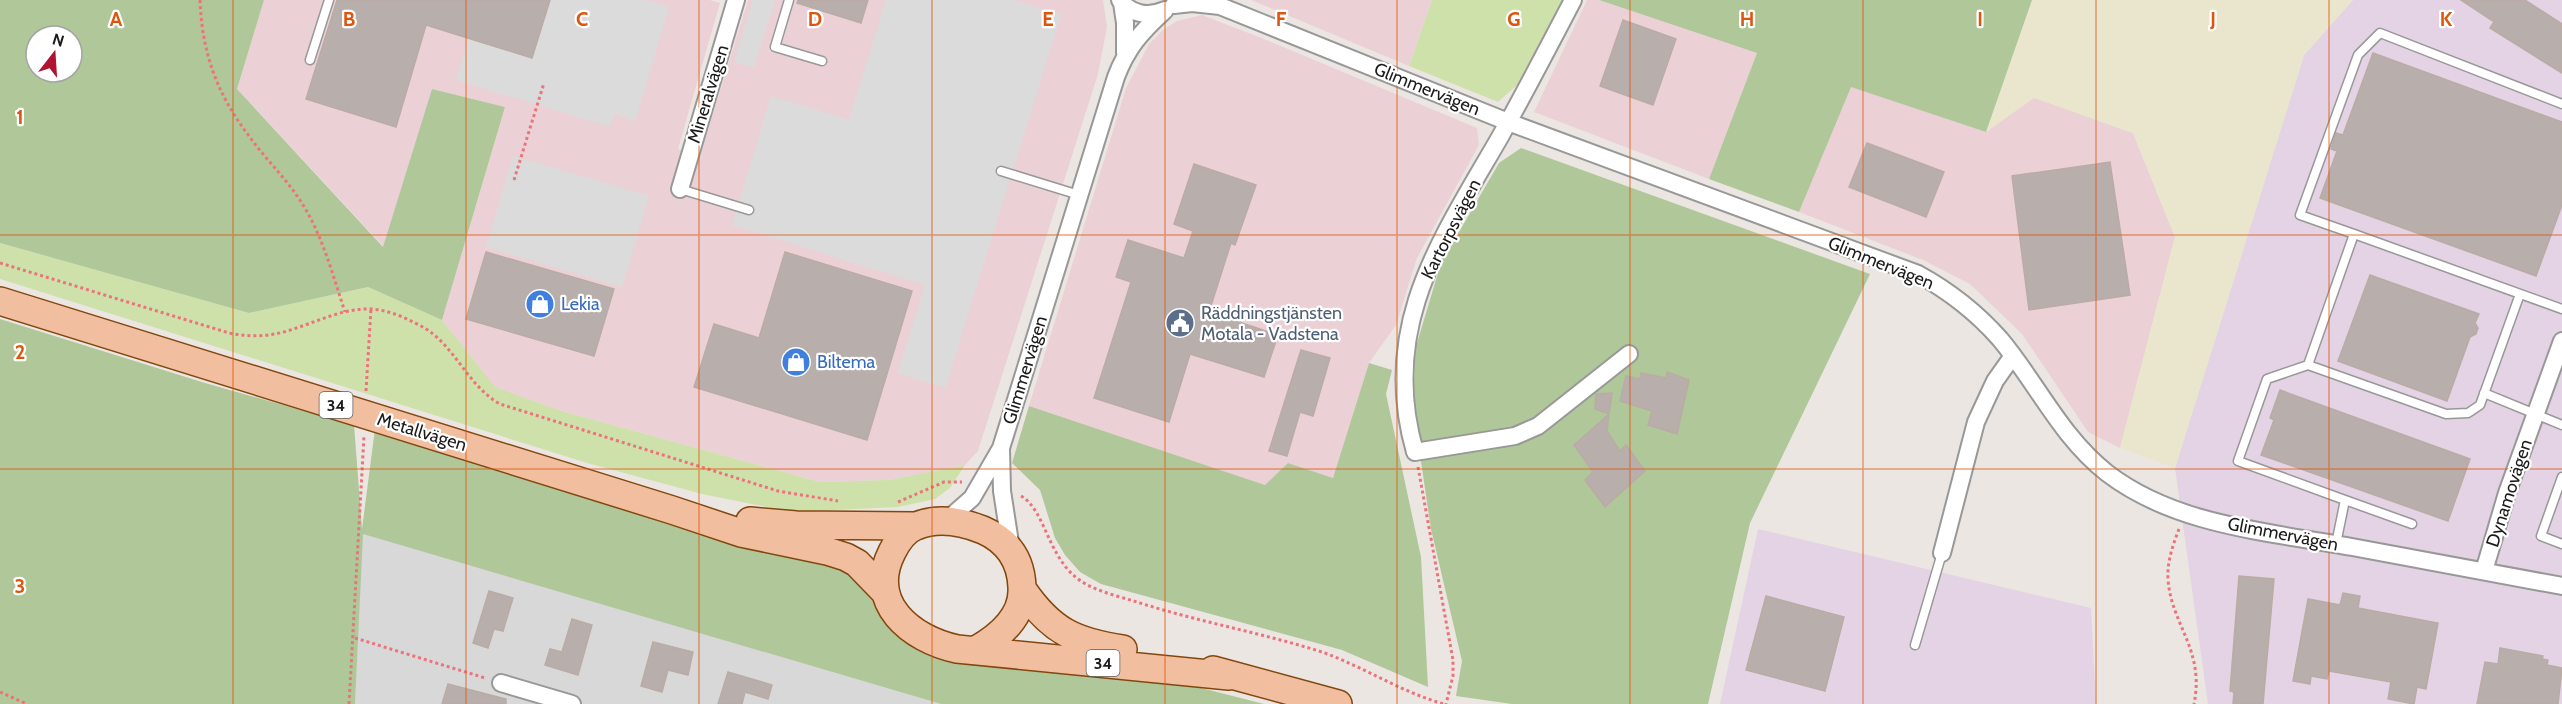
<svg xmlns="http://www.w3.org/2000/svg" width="2562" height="704" font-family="Cabin,sans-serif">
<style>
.residential{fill:#d9d8d8}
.commercial{fill:#ebd1d5}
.industrial{fill:#e4d3e4}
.farmland{fill:#e9e6cd}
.grass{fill:#cfe1ab}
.forest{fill:#afc799;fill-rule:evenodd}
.parking{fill:#dbdbdb}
.building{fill:#b8aeab;stroke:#bbaba5;stroke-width:1.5}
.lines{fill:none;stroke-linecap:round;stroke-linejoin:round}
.service-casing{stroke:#989898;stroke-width:11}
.minor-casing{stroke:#989898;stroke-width:20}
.primary-casing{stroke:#83470e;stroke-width:30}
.path{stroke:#eb737c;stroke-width:3;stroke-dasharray:3 3;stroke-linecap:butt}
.service{stroke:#fff;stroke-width:8}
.minor{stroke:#fff;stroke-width:16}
.primary{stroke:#f1bfa0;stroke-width:27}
.grid{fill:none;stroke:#de560d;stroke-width:1.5;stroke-opacity:0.55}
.labels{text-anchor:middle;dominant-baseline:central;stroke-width:4.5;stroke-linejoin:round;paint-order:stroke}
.shield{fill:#fff;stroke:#5f5f5f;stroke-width:1.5}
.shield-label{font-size:16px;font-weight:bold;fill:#1b1b1b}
.street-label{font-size:18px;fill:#1b1b1b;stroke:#fff}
.shop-label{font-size:18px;fill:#366cbe;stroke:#fff;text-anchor:start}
.service-label{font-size:18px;fill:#4e5e75;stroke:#fff;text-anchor:start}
.grid-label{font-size:20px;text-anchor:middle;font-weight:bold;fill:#de560d;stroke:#fff;stroke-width:4.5;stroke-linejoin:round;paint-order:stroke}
</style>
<rect width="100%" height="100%" fill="#ebe6e1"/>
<!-- residential -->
<path class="residential" d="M 362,533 L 890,689 L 941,704 L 355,704 Z"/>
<!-- commercial -->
<path class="commercial" d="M 264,0 L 710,0 L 720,3 L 678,149 L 700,156 L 748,0 L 1103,0 L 1107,27 L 1098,74 L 978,451 L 965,465 L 888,480 L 820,482 L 562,411 L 494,387 L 442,320 L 505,107 L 432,89 L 384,247 L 237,89 Z
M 1251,0 L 1432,0 L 1409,66 Z
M 1587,0 L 1599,0 L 1757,53 L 1709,179 L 1534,112 Z
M 1202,15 L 1264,39 L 1477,128 L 1479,145 L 1417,258 L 1396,325 L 1369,363 L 1333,478 L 1288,463 L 1265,485 L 1029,406 L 1126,88 L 1149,44 L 1163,30 L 1177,21 Z
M 1851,86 L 1986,132 L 2034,97 L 2133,133 L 2175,237 L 2120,448 L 2088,432 L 2022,334 L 1970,284 L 1923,260 L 1799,212 Z"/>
<!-- industrial -->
<path class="industrial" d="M 2353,0 L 2562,0 L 2562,704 L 2208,704 L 2175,468 L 2304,55 Z
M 1758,529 L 2091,608 L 2096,704 L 1720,704 Z"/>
<!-- farmland -->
<path class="farmland" d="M 2032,0 L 2353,0 L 2304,55 L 2175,468 L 2120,448 L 2175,237 L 2133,133 L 2034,98 L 1986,132 Z"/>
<!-- grass -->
<path class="grass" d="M 1432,0 L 1573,0 L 1543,62 L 1498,102 L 1409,66 Z
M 0,243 L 249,313 L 368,287 L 442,320 L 495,387 L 562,411 L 820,482 L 888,480 L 965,465 L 950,488 L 935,499 L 898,507 L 792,512 L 702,494 L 587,463 L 0,279 Z"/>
<!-- forest -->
<path class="forest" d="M 0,0 L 264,0 L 237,89 L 383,247 L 432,89 L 505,107 L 442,320 L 368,287 L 249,313 L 0,243 ZM 36,36 L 72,36 L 72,72 L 36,72 Z
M 1599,0 L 2032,0 L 1986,132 L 1851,87 L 1799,212 L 1709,179 L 1757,53 Z
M 1521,148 L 1870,274 L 1750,523 L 1708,704 L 1512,704 L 1456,696 L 1462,661 L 1431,529 L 1419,448 L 1411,363 L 1441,263 L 1499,163 Z
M 0,319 L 205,383 L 354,425 L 362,529 L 375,429 L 427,448 L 699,531 L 833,561 L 856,577 L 891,627 L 1170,680 L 1264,704 L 941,704 L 363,534 L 355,704 L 0,704 Z
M 1369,363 L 1392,370 L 1386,394 L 1421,557 L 1428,687 L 1342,650 L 1101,584 L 1080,572 L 1065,555 L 1055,538 L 1040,490 L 1012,463 L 1029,406 L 1265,485 L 1288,463 L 1333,478 Z"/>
<!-- parking -->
<path class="parking" d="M 550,0 L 645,0 L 669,7 L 635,121 L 614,114 L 610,127 L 456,80 L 469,38 L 532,58 Z
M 753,0 L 775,0 L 754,68 L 734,62 Z
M 886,0 L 1013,0 L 1061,15 L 945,388 L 898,373 L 925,285 L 732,225 L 771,96 L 849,120 Z
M 513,156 L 649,196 L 622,287 L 486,247 Z"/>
<!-- building -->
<path class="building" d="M 337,0 L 550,0 L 532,58 L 426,25 L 396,127 L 306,99 Z
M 798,0 L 868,0 L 861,23 L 797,3 Z
M 2461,0 L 2525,0 L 2562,24 L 2562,73 L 2490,28 L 2494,22 Z
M 1623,20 L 1676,39 L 1653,105 L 1600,86 Z
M 2373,53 L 2562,122 L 2562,205 L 2536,276 L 2320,198 L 2337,151 L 2331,149 L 2336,133 L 2343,135 Z
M 1867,143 L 1944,172 L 1926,217 L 1849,187 Z
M 2110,162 L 2130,295 L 2029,310 L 2012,176 Z
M 1194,164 L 1256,185 L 1235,245 L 1231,243 L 1209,312 L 1278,335 L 1264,377 L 1190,354 L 1169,422 L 1094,398 L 1131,282 L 1116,277 L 1128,240 L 1184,258 L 1193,231 L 1174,224 Z
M 486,252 L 614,289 L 594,356 L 466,319 Z
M 785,252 L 912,291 L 867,440 L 694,387 L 714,324 L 759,338 Z
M 2370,275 L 2479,314 L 2475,323 L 2478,328 L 2476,334 L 2470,337 L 2447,401 L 2338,361 Z
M 1301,350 L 1330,358 L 1313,416 L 1300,412 L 1287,456 L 1269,451 Z
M 1667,372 L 1689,380 L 1677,434 L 1648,425 L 1652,411 L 1620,401 L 1626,376 L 1640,379 L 1641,373 L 1666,378 Z
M 2280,390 L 2470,459 L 2448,521 L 2261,455 L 2274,420 L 2270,418 Z
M 1612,393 L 1609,414 L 1595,409 L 1596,394 Z
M 1609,414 L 1607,431 L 1620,451 L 1626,445 L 1645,471 L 1605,507 L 1585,480 L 1593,472 L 1574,445 Z
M 2239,576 L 2274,579 L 2263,704 L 2233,704 L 2234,692 L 2230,691 Z
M 489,591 L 513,598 L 503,631 L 494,629 L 488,648 L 473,643 Z
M 2343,593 L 2360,596 L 2358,608 L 2438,623 L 2426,689 L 2417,687 L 2414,704 L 2388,699 L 2391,682 L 2329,671 L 2327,679 L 2311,676 L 2310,684 L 2293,681 L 2308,599 L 2340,605 Z
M 1766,596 L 1844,617 L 1825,691 L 1746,670 Z
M 572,619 L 592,625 L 578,675 L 545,665 L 550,649 L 562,652 Z
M 653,642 L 693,652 L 688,675 L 668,670 L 662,692 L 641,686 Z
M 2500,648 L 2543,656 L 2542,659 L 2548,660 L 2547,665 L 2562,668 L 2558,704 L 2477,704 L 2485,662 L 2498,664 Z
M 728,672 L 772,685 L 768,699 L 745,692 L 742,704 L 718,704 Z
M 448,684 L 506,699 L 506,704 L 442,704 Z"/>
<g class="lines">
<!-- service casing -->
<g class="service-casing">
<path id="service" d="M 789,0 L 775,47 L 822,61
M 310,60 L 329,0
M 1001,171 L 1079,195
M 680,189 L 749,210
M 2354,234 L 2562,309
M 2308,365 L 2354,234 L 2300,215 L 2358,55 L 2380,33 L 2562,104
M 2484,393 L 2562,425
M 2562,477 L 2541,536 L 2562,544
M 2345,500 L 2412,524
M 2336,544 L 2345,500 L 2238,461 L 2267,379 L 2308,365 L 2446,414 L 2468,413 L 2480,405 L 2520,294
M 1915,645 L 1942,553"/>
</g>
<!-- minor casing -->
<g class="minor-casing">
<path id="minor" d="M 1120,0 C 1131,15 1149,17 1165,10
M 1573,0 C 1549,46 1525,92 1500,137 C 1440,241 1379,327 1415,452 L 1515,436 L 1538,426 L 1629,354
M 1122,3 L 1125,23 L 1125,53
M 1174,5 L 1192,3 L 1220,6 L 1508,122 L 1918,274 C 1949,291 1977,313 2000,339 C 2037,383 2060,436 2107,473 C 2176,526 2270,532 2352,547 C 2422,560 2492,573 2562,586
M 680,189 L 736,0
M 1001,449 L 1002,491 L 1011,549
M 946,521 L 972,498 L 1001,448 L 1116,77 C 1127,48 1141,32 1164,11
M 1942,553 L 1976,422 L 1995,381 L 2012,357
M 2484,571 L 2507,493 L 2562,341
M 501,683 L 572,704"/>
</g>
<!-- primary casing -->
<g class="primary-casing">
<path id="primary" d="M 0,301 L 672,510 L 741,533 L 827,551 L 846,557 L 857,563 L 885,592
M 750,521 L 796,525 L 914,526
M 1023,590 C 1051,631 1075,642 1123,649
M 976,650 C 999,637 1024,616 1022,587 C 1021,560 1008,541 983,530 C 963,522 938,517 916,526 C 905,530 897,542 892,552 C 866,603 911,639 957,649 L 1229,676
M 1213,670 L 1338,704"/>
</g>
<!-- path -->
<path class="path" d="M 200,0 C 202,53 217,94 249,136 C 266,160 288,180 303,205 C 323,237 333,276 345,312
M 514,180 L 544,83
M 0,263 L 229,333 C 249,337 267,337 287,331 C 315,323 342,308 371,309 C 388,310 404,317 419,325 C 454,342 466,385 500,404 L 778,491 L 838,501
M 366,391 L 371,309
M 1418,467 L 1453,660 L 1453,676 L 1446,704
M 1021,496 C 1047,511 1047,561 1084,583 C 1101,593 1122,597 1140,603 C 1200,622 1262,633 1322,652 C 1364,667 1401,692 1444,704
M 898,502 L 944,482 L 962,482
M 2179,529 C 2173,545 2167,561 2168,579 C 2171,625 2205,649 2194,704
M 355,638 L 485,678
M 0,692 L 27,704
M 349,704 L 364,436"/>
<!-- service -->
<use href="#service" class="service"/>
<!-- minor -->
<use href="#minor" class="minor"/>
<!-- primary -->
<use href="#primary" class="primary"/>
</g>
<!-- grid -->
<path class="grid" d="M 233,0 L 233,704M 466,0 L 466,704M 699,0 L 699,704M 932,0 L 932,704M 1165,0 L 1165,704M 1397,0 L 1397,704M 1630,0 L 1630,704M 1863,0 L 1863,704M 2096,0 L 2096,704M 2329,0 L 2329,704M 0,235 L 2562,235M 0,469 L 2562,469"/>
<!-- icons -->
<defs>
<g id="shop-disc" transform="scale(1.5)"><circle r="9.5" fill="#3f7fe0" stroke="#fff"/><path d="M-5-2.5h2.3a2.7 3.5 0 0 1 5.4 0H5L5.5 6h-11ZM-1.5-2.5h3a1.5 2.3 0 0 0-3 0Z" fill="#fff"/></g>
<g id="civic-disc" transform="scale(1.5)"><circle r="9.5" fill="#5c6f8a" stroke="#fff"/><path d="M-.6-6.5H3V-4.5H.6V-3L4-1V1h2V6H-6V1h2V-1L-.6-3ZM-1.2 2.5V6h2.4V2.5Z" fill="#fff"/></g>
</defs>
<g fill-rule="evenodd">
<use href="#shop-disc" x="540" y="304"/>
<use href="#civic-disc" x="1180" y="323"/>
<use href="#shop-disc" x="796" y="362"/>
</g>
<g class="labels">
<!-- shield labels -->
<g class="shield">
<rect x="319.5" y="392" width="33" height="26" rx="4.5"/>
<rect x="1086.5" y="650" width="33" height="26" rx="4.5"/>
</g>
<g class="shield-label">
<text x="336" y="405">34</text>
<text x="1103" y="663">34</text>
</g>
<!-- street labels -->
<g class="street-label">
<text transform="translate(1427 89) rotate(22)">Glimmervägen</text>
<text transform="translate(708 94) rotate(-73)">Mineralvägen</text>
<text transform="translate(1451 229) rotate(-63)">Kartorpsvägen</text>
<text transform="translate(1881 263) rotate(22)">Glimmervägen</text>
<text transform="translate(1025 370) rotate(-73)">Glimmervägen</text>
<text transform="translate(422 432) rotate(17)">Metallvägen</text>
<text transform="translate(2509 493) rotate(-72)">Dynamovägen</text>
<text transform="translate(2283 534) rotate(11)">Glimmervägen</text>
</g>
<!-- shop labels -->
<g class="shop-label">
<text x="561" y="304">Lekia</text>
<text x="817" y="362">Biltema</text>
</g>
<!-- service labels -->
<g class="service-label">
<text x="1201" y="313">Räddningstjänsten<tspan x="1201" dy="21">Motala - Vadstena</tspan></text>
</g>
</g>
<g class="grid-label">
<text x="116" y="26">A</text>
<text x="349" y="26">B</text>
<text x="582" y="26">C</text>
<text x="815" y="26">D</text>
<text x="1048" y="26">E</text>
<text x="1281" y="26">F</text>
<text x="1514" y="26">G</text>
<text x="1747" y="26">H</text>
<text x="1980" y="26">I</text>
<text x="2213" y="26">J</text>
<text x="2446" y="26">K</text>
<text x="20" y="124">1</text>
<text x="20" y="359">2</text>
<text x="20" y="593">3</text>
</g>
<!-- north arrow -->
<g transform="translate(54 54) rotate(17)"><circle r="28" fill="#ffffff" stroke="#a4a4a4" stroke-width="1.5"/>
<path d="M0-4.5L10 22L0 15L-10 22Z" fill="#b11430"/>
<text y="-9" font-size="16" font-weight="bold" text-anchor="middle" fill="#1b1b1b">N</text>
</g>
</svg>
